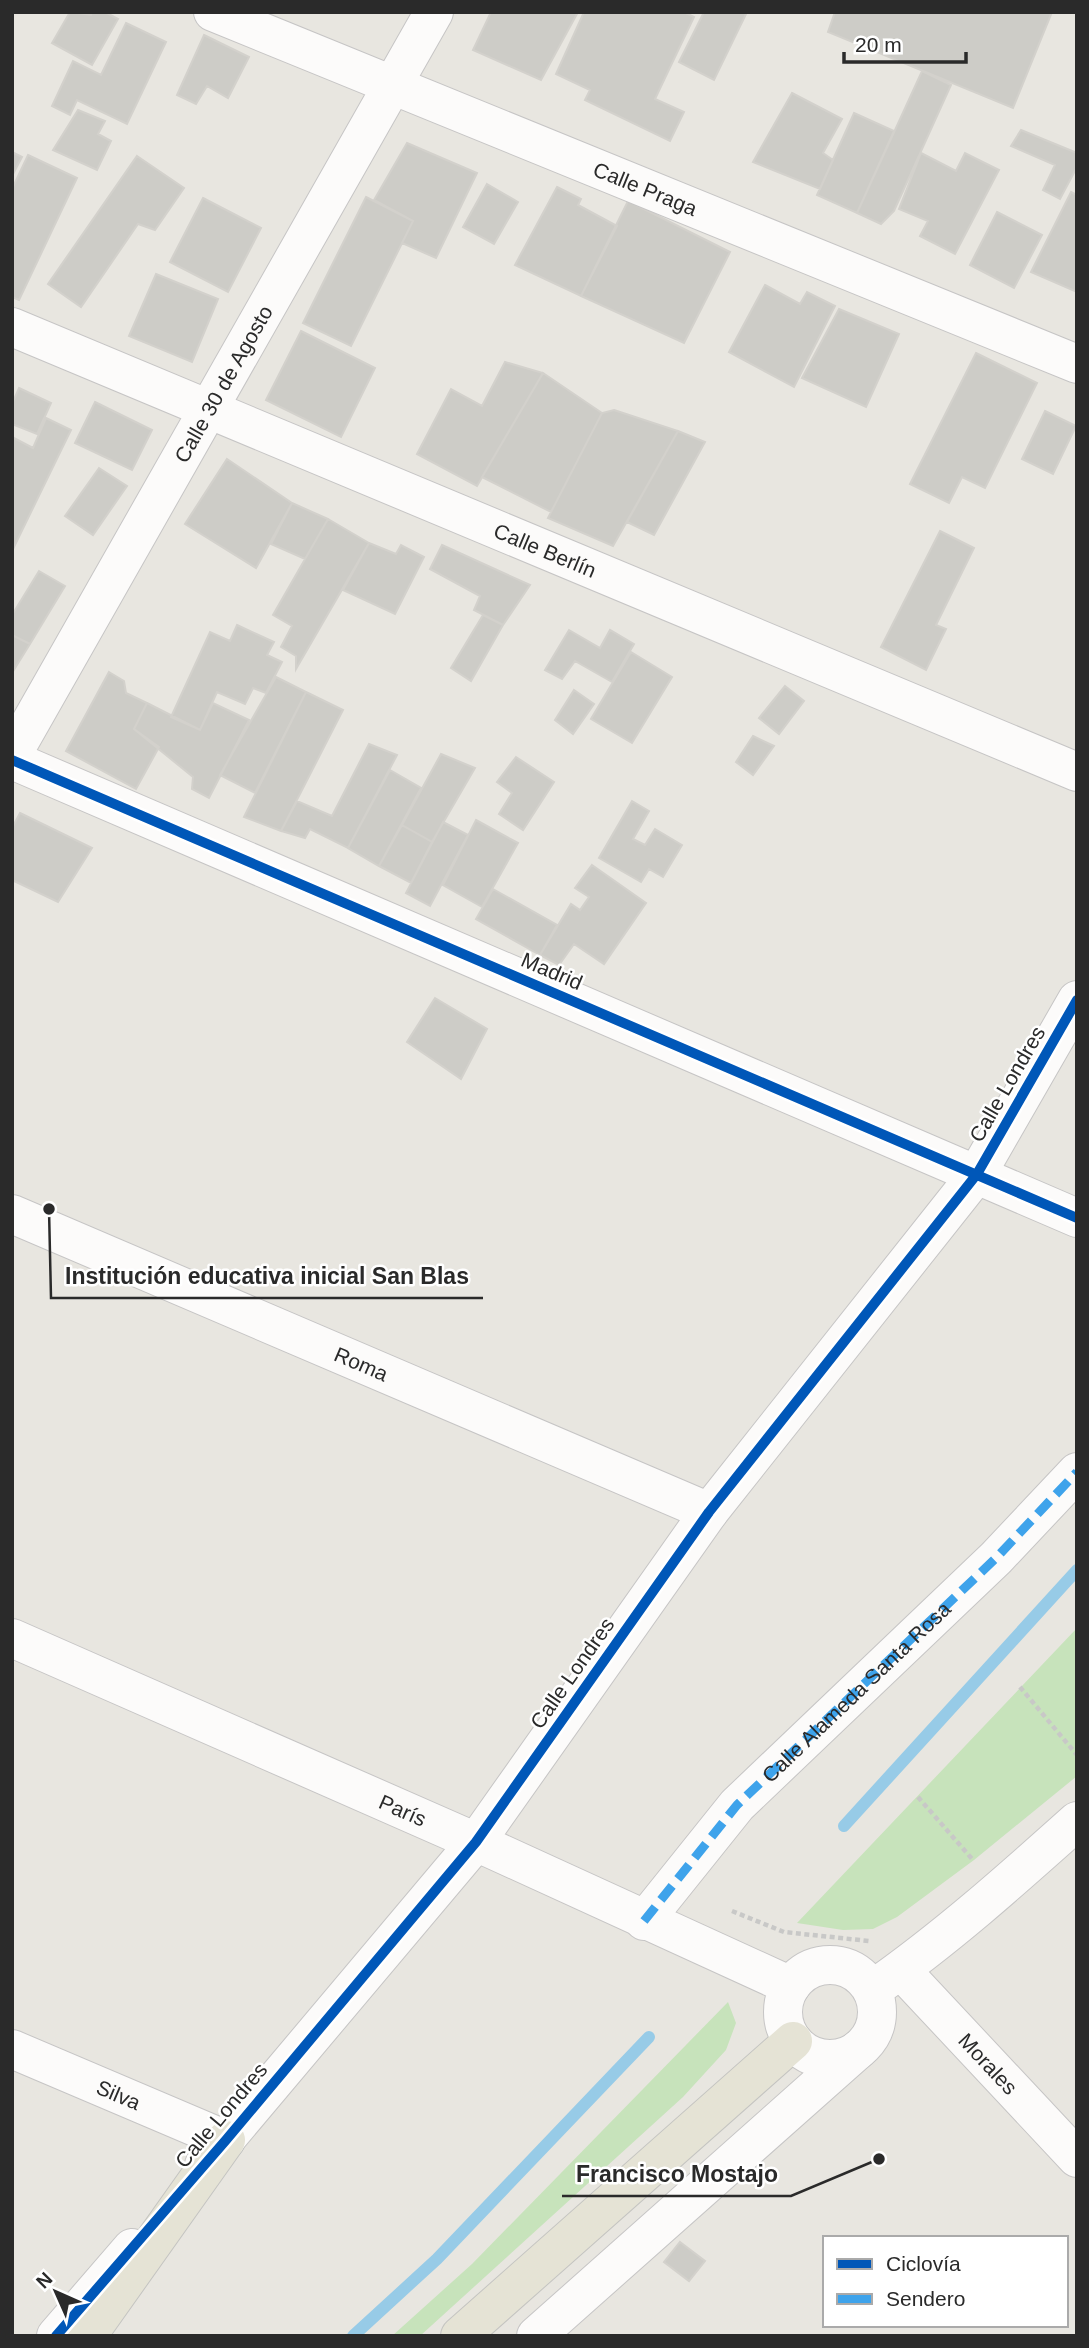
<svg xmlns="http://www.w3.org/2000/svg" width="1089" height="2348" font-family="Arial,sans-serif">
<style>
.green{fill:#c7e3bb}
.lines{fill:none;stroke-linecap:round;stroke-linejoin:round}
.stream{stroke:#97cbe7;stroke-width:12}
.building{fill:#cdccc7;stroke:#d3d1cc;stroke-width:2}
.minor-casing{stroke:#c6c5c5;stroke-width:40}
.major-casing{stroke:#c4c4c1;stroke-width:40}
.path{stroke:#c8c8c7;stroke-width:4.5;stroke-dasharray:5 3.5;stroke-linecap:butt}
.minor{stroke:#fcfbfa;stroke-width:38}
.major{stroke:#e5e3d5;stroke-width:38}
.quiet{stroke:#3ea3eb;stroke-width:9;stroke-dasharray:18 9;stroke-linecap:butt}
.cycleway-casing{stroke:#fff;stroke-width:15}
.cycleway{stroke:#0057b8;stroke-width:10}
.labels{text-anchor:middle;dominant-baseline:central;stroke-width:5;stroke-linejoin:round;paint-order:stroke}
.street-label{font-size:21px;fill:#2a2a2a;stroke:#fff}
.leader{fill:none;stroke:#2a2a2a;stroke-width:2.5}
.callout-dot{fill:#2a2a2a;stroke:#fff;stroke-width:2.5}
.callout-label{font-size:23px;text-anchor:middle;font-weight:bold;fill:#2a2a2a;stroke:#fff;stroke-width:5;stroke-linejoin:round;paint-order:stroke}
</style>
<rect width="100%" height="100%" fill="#e8e6e0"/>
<!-- green -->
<path class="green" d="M 1077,1628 L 1077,1776 L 974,1860 L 897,1917 L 873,1929 L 843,1930 L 797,1923 Z
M 728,2002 L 736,2023 L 726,2050 L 683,2097 L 420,2336 L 392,2336 L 472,2264 Z"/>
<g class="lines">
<!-- stream -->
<path class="stream" d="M 844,1826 L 1077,1570
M 353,2336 L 437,2259 L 649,2037"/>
</g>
<!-- building -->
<path class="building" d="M 70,12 L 91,15 L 92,12 L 105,12 L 118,19 L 92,65 L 52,43 Z
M 491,12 L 578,12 L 541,80 L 473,50 Z
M 584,12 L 684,12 L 694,17 L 655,99 L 684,112 L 670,141 L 585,100 L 590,90 L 556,74 Z
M 704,12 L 747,12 L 714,80 L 679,62 Z
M 835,12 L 1052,12 L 1013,108 L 828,32 Z
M 126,23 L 166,42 L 127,124 L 77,100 L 70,115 L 52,106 L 73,61 L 101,75 Z
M 204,35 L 249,57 L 228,98 L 207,86 L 196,104 L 177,95 Z
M 922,71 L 951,85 L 894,211 L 881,224 L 857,213 Z
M 792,93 L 842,119 L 823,153 L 833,160 L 820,189 L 753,162 Z
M 78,110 L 105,121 L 98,134 L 111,141 L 97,170 L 53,150 Z
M 854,113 L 894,131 L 857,213 L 817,195 Z
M 1021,130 L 1077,153 L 1077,167 L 1060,199 L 1043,190 L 1055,165 L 1011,146 Z
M 407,143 L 477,173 L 436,258 L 402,243 L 413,221 L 374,200 Z
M 12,152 L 22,157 L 12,176 Z
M 921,153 L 956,171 L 965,153 L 999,170 L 955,254 L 920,236 L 928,221 L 899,209 Z
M 28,155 L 77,178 L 19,300 L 12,297 L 12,189 Z
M 137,156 L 184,188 L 155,230 L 138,224 L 81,307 L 48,284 Z
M 487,184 L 518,202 L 494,244 L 463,227 Z
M 557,187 L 581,199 L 578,205 L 617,226 L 581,296 L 515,265 Z
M 1071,192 L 1077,195 L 1077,292 L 1031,272 Z
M 366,197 L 413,221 L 351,346 L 303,323 Z
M 203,198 L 261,228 L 228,292 L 170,262 Z
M 628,201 L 730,252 L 684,343 L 581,296 Z
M 997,212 L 1042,235 L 1014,288 L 970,265 Z
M 156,274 L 218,299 L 192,362 L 129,336 Z
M 765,285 L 800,304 L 807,292 L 835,306 L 794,387 L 729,352 Z
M 839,309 L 899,334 L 866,407 L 802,378 Z
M 301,331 L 375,368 L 341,437 L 266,400 Z
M 976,353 L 1037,383 L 985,488 L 962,477 L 949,503 L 910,484 Z
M 505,362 L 543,373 L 477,486 L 417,454 L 451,389 L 482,406 Z
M 543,373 L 602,413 L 551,512 L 482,477 Z
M 19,388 L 51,403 L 37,434 L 12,424 L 12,404 Z
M 95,402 L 152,430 L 132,470 L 75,443 Z
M 614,410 L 678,431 L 613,546 L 548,518 L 602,413 Z
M 1045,411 L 1076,426 L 1053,474 L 1022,459 Z
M 46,418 L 71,430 L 13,549 L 12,437 L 33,448 Z
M 678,431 L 705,442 L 654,535 L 627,522 Z
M 227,459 L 292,503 L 256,568 L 185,524 Z
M 99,468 L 127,486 L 93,535 L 65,516 Z
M 292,503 L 328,519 L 305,559 L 271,544 Z
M 328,519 L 369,543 L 296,669 L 296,656 L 281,647 L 292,626 L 273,615 Z
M 940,531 L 974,548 L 936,625 L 946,629 L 926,670 L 881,647 Z
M 369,543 L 396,554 L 401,545 L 424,557 L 395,614 L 343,590 Z
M 442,545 L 530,585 L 503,625 L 474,610 L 480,596 L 430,569 Z
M 39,571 L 65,586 L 30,644 L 12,635 L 12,615 Z
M 483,615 L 503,625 L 471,681 L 451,668 Z
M 237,625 L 274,642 L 267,655 L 282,662 L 266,693 L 253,688 L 245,704 L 217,692 L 200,730 L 171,717 L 210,632 L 230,641 Z
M 569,630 L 600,648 L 610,630 L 634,644 L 612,682 L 575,661 L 562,679 L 545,670 Z
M 12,635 L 30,644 L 12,673 Z
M 631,652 L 672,677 L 632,743 L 591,719 Z
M 109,672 L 124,681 L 126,693 L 147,703 L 134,729 L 159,747 L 136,789 L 66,751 Z
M 276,677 L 306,692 L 255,793 L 220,775 Z
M 785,686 L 804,701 L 779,734 L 759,718 Z
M 574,690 L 594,704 L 573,734 L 555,720 Z
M 306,692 L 343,710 L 281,831 L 244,817 Z
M 147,703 L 200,730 L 213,703 L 249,720 L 209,798 L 192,789 L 193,777 L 134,729 Z
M 753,736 L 774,746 L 753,775 L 736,762 Z
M 369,744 L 397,755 L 348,848 L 310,829 L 305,838 L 281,831 L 297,801 L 332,816 Z
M 441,754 L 475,768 L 432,842 L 402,825 Z
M 516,757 L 554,782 L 523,830 L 499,814 L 512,793 L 497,782 Z
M 390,770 L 421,788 L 379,866 L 348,848 Z
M 632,801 L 649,811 L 633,839 L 645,845 L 655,829 L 682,845 L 663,877 L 649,869 L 641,882 L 599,858 Z
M 20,813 L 92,848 L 58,902 L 12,880 L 12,828 Z
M 476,820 L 518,843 L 482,907 L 443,885 Z
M 443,822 L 468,835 L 430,906 L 406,893 Z
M 402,825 L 432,842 L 411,883 L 379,866 Z
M 592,865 L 646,903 L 604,964 L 574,944 L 559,965 L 540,955 L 571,904 L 580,910 L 589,897 L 575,888 Z
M 493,889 L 557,925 L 540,955 L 476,919 Z
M 435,998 L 487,1029 L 461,1079 L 407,1042 Z
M 680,2242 L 705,2261 L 689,2281 L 664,2262 Z"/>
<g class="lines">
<!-- minor casing -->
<g class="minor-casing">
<g id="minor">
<path id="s1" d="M 213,12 L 1077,364"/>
<path id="s2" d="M 12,327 L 1077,772"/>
<path id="s3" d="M 12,755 L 434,12"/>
<path d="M 12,760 L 1077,1218"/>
<path id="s4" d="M 12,1214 L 709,1512"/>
<path id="s5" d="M 12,1638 L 476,1842 L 791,1986"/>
<path id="s6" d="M 644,1921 L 737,1805 L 996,1558 L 1077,1472"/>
<circle cx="830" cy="2012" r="47"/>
<path id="s7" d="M 901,1970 L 1077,2158"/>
<path d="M 872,1990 C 945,1939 1010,1881 1077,1821"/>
<path id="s8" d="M 12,2049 L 226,2140"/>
<path d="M 204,2165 L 476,1842 L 709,1512 L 977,1174 L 1077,1000"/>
<path d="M 56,2336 L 132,2248"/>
<path d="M 536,2336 L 859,2049"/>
</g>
</g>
<!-- major casing -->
<g class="major-casing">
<path id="major" d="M 87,2336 L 226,2140
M 460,2336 L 793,2041"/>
</g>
<!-- path -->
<path class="path" d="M 1020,1687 L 1077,1755
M 918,1797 L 973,1860
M 732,1911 L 784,1932 L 869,1941"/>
<!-- minor -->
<use href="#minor" class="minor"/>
<!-- major -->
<use href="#major" class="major"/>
<!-- quiet -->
<path class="quiet" d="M 644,1921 L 737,1805 L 996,1558 L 1077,1472"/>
<!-- cycleway casing -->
<g class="cycleway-casing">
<path id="cycleway" d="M 12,760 L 1077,1218
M 56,2336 L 226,2140 L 476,1842 L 709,1512 L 977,1174 L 1077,1000"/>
</g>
<!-- cycleway -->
<use href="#cycleway" class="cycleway"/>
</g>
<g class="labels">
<!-- street labels -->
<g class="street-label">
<text stroke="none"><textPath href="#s1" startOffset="467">Calle Praga</textPath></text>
<text stroke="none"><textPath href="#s3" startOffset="427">Calle 30 de Agosto</textPath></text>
<text stroke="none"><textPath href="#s2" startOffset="578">Calle Berlín</textPath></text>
<text transform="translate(552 971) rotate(23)">Madrid</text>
<text transform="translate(1007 1084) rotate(-60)">Calle Londres</text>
<text stroke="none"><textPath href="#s4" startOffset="380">Roma</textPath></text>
<text transform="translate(572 1673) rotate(-55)">Calle Londres</text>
<text stroke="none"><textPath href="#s6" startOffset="313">Calle Alameda Santa Rosa</textPath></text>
<text stroke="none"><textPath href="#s5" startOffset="427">París</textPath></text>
<text stroke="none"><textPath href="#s7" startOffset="128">Morales</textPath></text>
<text stroke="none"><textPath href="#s8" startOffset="116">Silva</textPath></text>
<text transform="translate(221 2115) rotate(-50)">Calle Londres</text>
</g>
</g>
<!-- callouts -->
<path class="leader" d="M49 1209L51 1298H483M879 2159L791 2196H562"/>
<g class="callout-dot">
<circle cx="49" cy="1209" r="7"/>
<circle cx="879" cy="2159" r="7"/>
</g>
<g class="callout-label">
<text x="267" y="1284">Institución educativa inicial San Blas</text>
<text x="677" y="2182">Francisco Mostajo</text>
</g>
<!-- border -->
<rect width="1089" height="2348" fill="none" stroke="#2a2a2a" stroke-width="28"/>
<!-- legend -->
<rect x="823" y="2236" width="245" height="91" fill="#ffffff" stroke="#aaaaaa" stroke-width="2"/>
<rect x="837" y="2259" width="35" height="10" fill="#0057b8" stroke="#aaaaaa" stroke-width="2"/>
<text x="886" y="2271" font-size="21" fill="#2a2a2a">Ciclovía</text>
<rect x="837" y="2294" width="35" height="10" fill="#3ea3eb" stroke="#aaaaaa" stroke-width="2"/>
<text x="886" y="2306" font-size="21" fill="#2a2a2a">Sendero</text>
<!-- north arrow -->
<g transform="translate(56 2292) rotate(315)" stroke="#ffffff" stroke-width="5" paint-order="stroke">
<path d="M0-5L12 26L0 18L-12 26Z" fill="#2a2a2a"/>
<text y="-10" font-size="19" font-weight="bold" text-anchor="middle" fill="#2a2a2a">N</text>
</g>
<!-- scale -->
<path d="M844 52v10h122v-10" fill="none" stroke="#2a2a2a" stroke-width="3.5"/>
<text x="855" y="52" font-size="21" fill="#2a2a2a" stroke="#ffffff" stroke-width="5" paint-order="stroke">20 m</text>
</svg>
